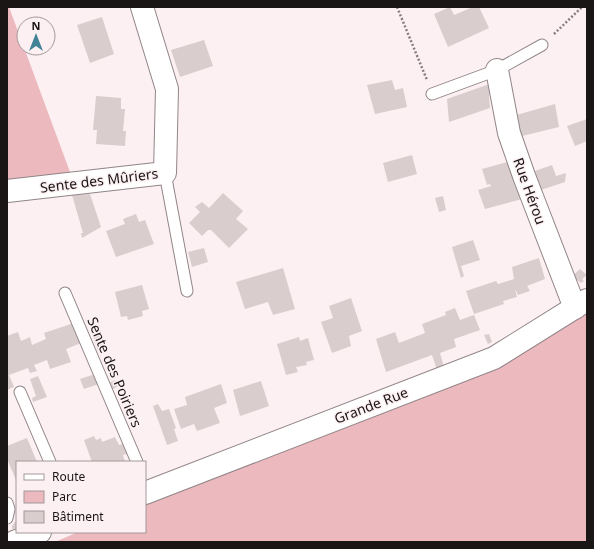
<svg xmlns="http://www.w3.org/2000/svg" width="594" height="549" font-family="'Noto Sans',sans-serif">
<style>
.green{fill:#ecb9bf}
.building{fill:#dacdce}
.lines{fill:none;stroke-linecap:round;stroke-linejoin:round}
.lane-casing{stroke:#918587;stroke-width:13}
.street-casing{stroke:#918587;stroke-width:24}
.path{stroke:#867d7e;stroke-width:2.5;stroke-dasharray:2 2;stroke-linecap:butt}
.lane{stroke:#fff;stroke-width:11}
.street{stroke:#fff;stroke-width:22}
.labels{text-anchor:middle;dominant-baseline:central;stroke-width:3;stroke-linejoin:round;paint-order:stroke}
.street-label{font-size:14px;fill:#1a1616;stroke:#fdf0f2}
</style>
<rect width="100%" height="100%" fill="#fdf0f2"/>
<!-- green -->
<path class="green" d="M 7,7 L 9,7 L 70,172 L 7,185 Z
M 587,304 L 587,542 L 55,542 L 78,532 L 145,532 L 145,502 Z"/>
<!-- building -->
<path class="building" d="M 450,7 L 454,15 L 473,7 L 479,7 L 489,28 L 448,47 L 434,14 Z
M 102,17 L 114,54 L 90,63 L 77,25 Z
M 204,40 L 213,66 L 180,77 L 171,50 Z
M 392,80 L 395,90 L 403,88 L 407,107 L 375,114 L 367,85 Z
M 495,82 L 496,92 L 489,95 L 490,108 L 449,122 L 447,99 Z
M 96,96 L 121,98 L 121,109 L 125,109 L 123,131 L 126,131 L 125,146 L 96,144 L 97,130 L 93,130 Z
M 555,104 L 559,127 L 514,138 L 513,116 Z
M 587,119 L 587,141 L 575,146 L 567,126 Z
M 412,155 L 417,174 L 388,182 L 383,163 Z
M 511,161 L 526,198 L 485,209 L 478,190 L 491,186 L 490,184 L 487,185 L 482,169 Z
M 552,165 L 556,176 L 566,173 L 565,182 L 535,192 L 529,173 Z
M 223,193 L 243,211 L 236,219 L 248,229 L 229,248 L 211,230 L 208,230 L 202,236 L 189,223 L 200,212 L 195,207 L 202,202 L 209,208 Z
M 90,194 L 101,227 L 82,238 L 81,233 L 83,233 L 72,195 Z
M 443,196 L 446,210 L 439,212 L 435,198 Z
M 136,214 L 139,222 L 145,220 L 154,244 L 116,257 L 106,231 L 125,224 L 123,219 Z
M 473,240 L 480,260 L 461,266 L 464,276 L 461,278 L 452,247 Z
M 204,248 L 208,262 L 192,267 L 188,252 Z
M 539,258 L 545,279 L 527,286 L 530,291 L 518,295 L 515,289 L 517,297 L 503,301 L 504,304 L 474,314 L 466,291 L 496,281 L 498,284 L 514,279 L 512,267 Z
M 283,268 L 295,309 L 273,315 L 268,302 L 245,309 L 236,282 Z
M 580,269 L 587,275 L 582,279 L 584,281 L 581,283 L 572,276 Z
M 142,285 L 149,309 L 142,311 L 143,316 L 128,320 L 127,316 L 121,317 L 115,292 Z
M 351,298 L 362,331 L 349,336 L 351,346 L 332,353 L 321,322 L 333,318 L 329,306 Z
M 455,308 L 460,320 L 474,315 L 480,330 L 454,339 L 456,347 L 440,353 L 444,367 L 437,370 L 432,355 L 386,372 L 376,339 L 395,332 L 399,343 L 425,333 L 422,324 L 446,315 L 445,312 Z
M 74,323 L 81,343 L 66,349 L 71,362 L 50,369 L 47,360 L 34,365 L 37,371 L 30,373 L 28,368 L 9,375 L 14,387 L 7,390 L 7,336 L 18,332 L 21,341 L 30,337 L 32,345 L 46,339 L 44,333 Z
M 101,330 L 107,349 L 98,351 L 92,333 Z
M 489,334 L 492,342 L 488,344 L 484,335 Z
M 299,337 L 300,341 L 308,338 L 314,360 L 306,362 L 307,365 L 296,367 L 298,372 L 286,375 L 277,344 Z
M 95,374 L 99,384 L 84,389 L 80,379 Z
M 38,376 L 47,397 L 33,402 L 32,398 L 36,396 L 30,379 Z
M 115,380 L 118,386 L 110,391 L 107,384 Z
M 261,381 L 269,406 L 240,416 L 233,390 Z
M 221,384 L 227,403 L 214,408 L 220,423 L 197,431 L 194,424 L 181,429 L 174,409 L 187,405 L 185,397 Z
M 158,404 L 162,411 L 169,409 L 176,428 L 174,429 L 178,441 L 167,445 L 153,406 Z
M 94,436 L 96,440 L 101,438 L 102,442 L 115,437 L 119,445 L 126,443 L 130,453 L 123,455 L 125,462 L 92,462 L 84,440 Z
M 27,438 L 37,462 L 17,462 L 17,480 L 16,480 L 7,459 L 7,446 Z
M 17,519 L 17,528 L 12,529 L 12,526 Z"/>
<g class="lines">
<!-- lane casing -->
<g class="lane-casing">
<path id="lane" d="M 432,94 L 497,70 L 542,45
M 165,173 L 187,291
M 65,293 L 137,462
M 20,392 L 50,462
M 7,503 L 9,509 L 7,518"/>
</g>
<!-- street casing -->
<g class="street-casing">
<path id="street" d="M 497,70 L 509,133 L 524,176 L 575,308
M 7,191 L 165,173 L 167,89 L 142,7
M 145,493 L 494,358 L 587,300
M 14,542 L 40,532"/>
</g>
<!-- path -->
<path class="path" d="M 397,7 L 427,80
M 554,34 L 582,7"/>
<!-- lane -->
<use href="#lane" class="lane"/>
<!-- street -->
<use href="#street" class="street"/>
</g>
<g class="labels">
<!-- street labels -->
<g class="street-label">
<text transform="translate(99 180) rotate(-7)">Sente des Mûriers</text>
<text transform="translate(530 191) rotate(70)">Rue Hérou</text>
<text transform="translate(115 372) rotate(67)">Sente des Poiriers</text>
<text transform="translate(371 405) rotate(-21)">Grande Rue</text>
</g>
</g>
<!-- border -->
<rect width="594" height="549" fill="none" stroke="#1a1616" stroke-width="16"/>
<!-- legend -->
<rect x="16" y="461" width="130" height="72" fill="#fdf0f2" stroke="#a2999a"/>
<rect x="24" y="474" width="20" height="6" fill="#ffffff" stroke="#a2999a"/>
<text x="52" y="481" font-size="12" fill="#1a1616">Route</text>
<rect x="24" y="491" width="20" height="12" fill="#ecb9bf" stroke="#a2999a"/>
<text x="52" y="501" font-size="12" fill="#1a1616">Parc</text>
<rect x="24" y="511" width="20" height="12" fill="#dacdce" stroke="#a2999a"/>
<text x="52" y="521" font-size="12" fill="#1a1616">Bâtiment</text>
<!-- north arrow -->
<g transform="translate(36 36)"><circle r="19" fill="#fdf0f2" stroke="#a2999a"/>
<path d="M0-3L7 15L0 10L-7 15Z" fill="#428296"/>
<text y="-6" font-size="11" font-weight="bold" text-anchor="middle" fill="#1a1616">N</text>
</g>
</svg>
